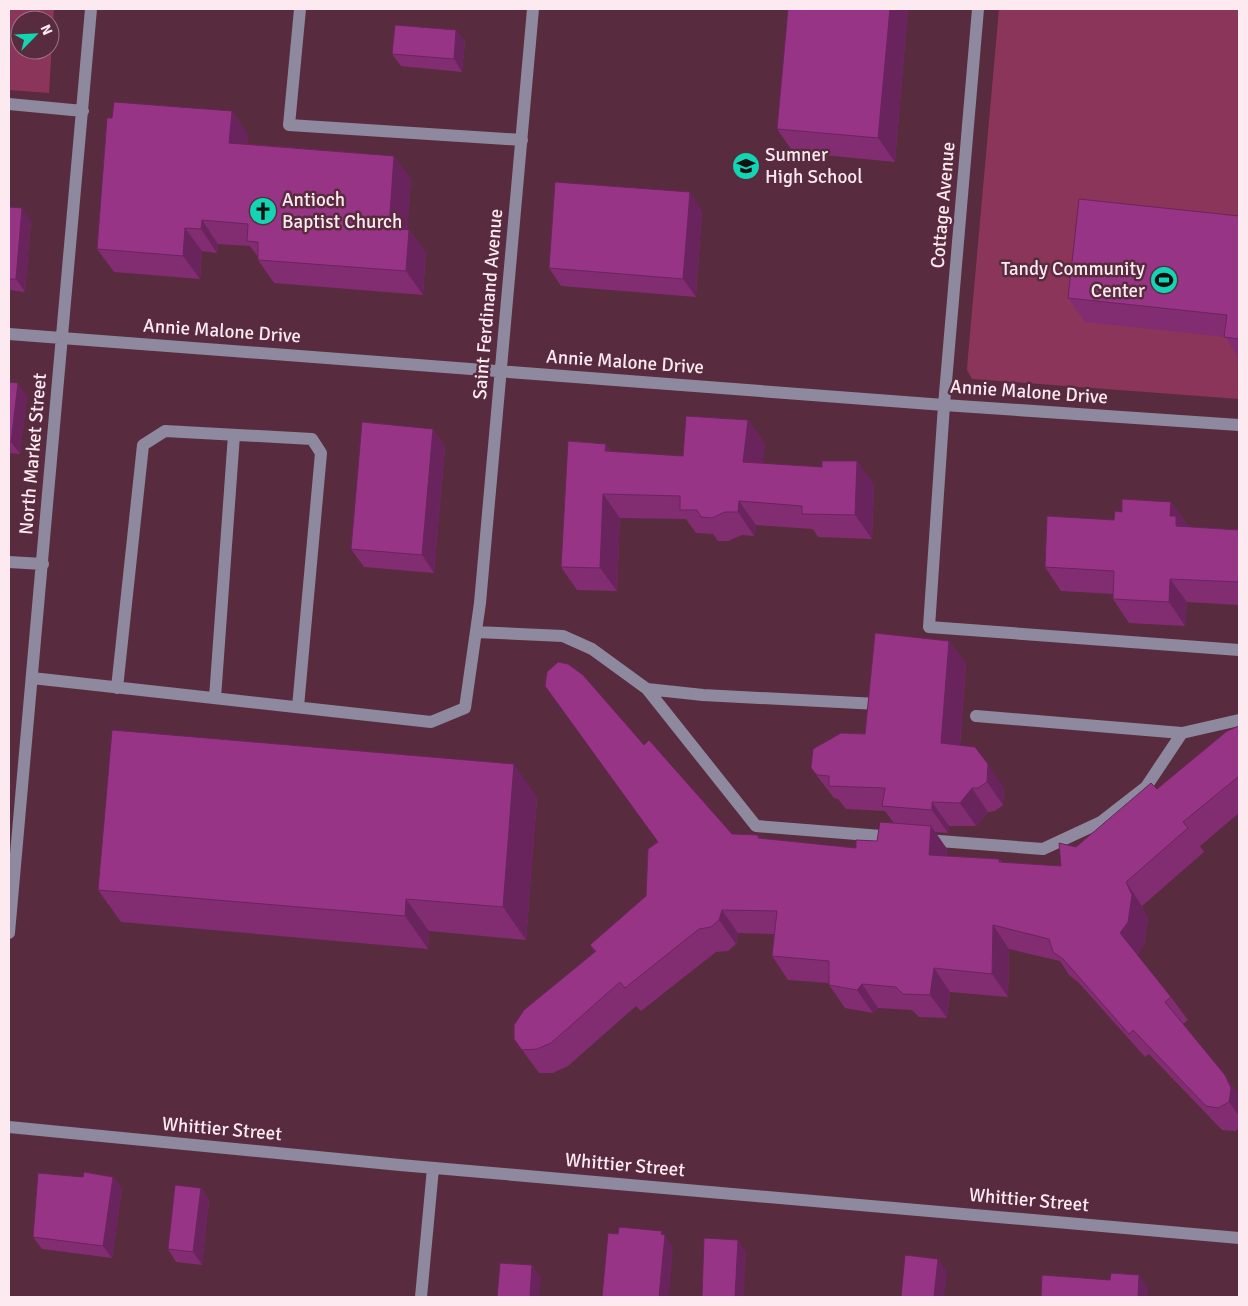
<svg xmlns="http://www.w3.org/2000/svg" width="1248" height="1306" font-family="Signika,sans-serif">
<style>
.green{fill:#8c355b;fill-rule:evenodd}
.lines{fill:none;stroke-linecap:round;stroke-linejoin:round}
.minor{stroke:#8e899f;stroke-width:12}
.wall{fill:#822d72}
.shaded-wall{fill:#6a245d}
.building{fill:#973485;stroke:#6a245d}
.labels{text-anchor:middle;dominant-baseline:central;stroke-width:5;stroke-linejoin:round;paint-order:stroke}
.poi-label{font-size:19px;fill:#fceaf0;stroke:#592b3e;text-anchor:start}
.street-label{font-size:19px;fill:#fceaf0;stroke:#592b3e}
</style>
<rect width="100%" height="100%" fill="#592b3e"/>
<!-- green -->
<path class="green" d="M 9,9 L 54,9 L 49,93 L 9,90 ZM 20,20 L 50,20 L 50,50 L 20,50 Z
M 999,9 L 1239,9 L 1239,399 L 972,379 L 967,370 L 968,356 Z"/>
<g class="lines">
<!-- minor -->
<path class="minor" d="M 300,9 L 289,125 L 522,140
M 978,9 L 944,405 L 929,627 L 1239,650
M 9,104 L 83,111
M 9,334 L 944,405 L 1239,425
M 9,562 L 43,564
M 476,632 L 563,636 L 592,649 L 647,689 L 703,695 L 878,704
M 32,678 L 431,722 L 465,708 L 480,603 L 533,9
M 117,688 L 143,445 L 165,431 L 312,439 L 321,453 L 298,707
M 647,689 L 756,826 L 894,837
M 215,698 L 234,435
M 976,716 L 1182,733 L 1239,720
M 926,840 L 1043,849 L 1101,822 L 1146,787 L 1182,733
M 9,933 L 91,9
M 9,1127 L 400,1165 L 1239,1238
M 421,1297 L 433,1168"/>
</g>
<!-- wall -->
<path class="wall" d="M 788,9 L 908,9 L 895,162 L 793,152 L 777,129 Z
M 456,30 L 465,42 L 462,72 L 401,66 L 392,54 Z
M 232,111 L 248,135 L 247,144 L 394,156 L 411,179 L 407,230 L 409,230 L 426,253 L 423,295 L 274,283 L 258,260 L 258,257 L 250,246 L 218,244 L 217,253 L 202,251 L 200,279 L 114,272 L 97,249 Z
M 9,207 L 31,220 L 25,292 L 9,290 Z
M 702,211 L 696,297 L 561,286 L 549,268 Z
M 1239,216 L 1239,359 L 1225,337 L 1085,322 L 1068,298 Z
M 9,382 L 27,396 L 20,454 L 9,453 Z
M 748,420 L 765,444 L 762,464 L 822,467 L 857,461 L 874,485 L 872,539 L 818,537 L 813,529 L 756,525 L 754,536 L 742,535 L 728,541 L 718,541 L 713,534 L 696,533 L 686,519 L 620,518 L 617,591 L 577,590 L 561,567 L 612,452 L 683,456 Z
M 433,429 L 445,447 L 434,573 L 364,567 L 351,549 Z
M 1171,502 L 1188,526 L 1187,527 L 1239,530 L 1239,605 L 1187,602 L 1185,626 L 1129,623 L 1113,599 L 1113,594 L 1061,591 L 1045,567 L 1114,520 L 1122,512 Z
M 949,641 L 966,664 L 960,745 L 1004,788 L 1003,805 L 995,811 L 988,812 L 976,826 L 949,826 L 948,833 L 935,832 L 947,849 L 947,856 L 999,859 L 1002,862 L 1061,866 L 1076,847 L 1157,789 L 1239,726 L 1239,813 L 1200,846 L 1204,852 L 1142,906 L 1148,919 L 1144,945 L 1137,955 L 1171,997 L 1188,1020 L 1183,1024 L 1239,1095 L 1239,1129 L 1235,1131 L 1222,1130 L 1149,1054 L 1145,1057 L 1079,983 L 1069,975 L 1060,961 L 1009,949 L 1008,997 L 950,992 L 947,1018 L 919,1017 L 912,1010 L 878,1008 L 873,1013 L 845,1008 L 829,985 L 829,983 L 788,980 L 772,956 L 774,934 L 738,933 L 736,944 L 728,951 L 716,952 L 641,1011 L 636,1006 L 568,1066 L 553,1073 L 539,1073 L 514,1039 L 595,952 L 590,945 L 646,896 L 658,842 L 545,686 L 644,745 L 732,834 L 758,835 L 760,838 L 856,848 L 877,841 L 894,823 L 885,811 L 846,809 L 838,799 L 834,798 L 811,768 L 865,734 Z
M 537,797 L 526,940 L 429,931 L 428,949 L 121,922 L 98,890 Z
M 83,1177 L 113,1177 L 122,1189 L 112,1258 L 42,1249 L 33,1237 Z
M 201,1188 L 209,1200 L 202,1265 L 176,1262 L 168,1249 Z"/>
<!-- shaded-wall -->
<path class="shaded-wall" d="M 890,9 L 908,9 L 895,162 L 878,138 Z
M 456,30 L 465,42 L 462,72 L 454,59 Z
M 232,111 L 248,135 L 246,166 L 229,143 Z
M 394,156 L 411,179 L 406,252 L 389,228 Z
M 690,192 L 702,211 L 696,297 L 683,279 Z
M 22,208 L 31,220 L 25,292 L 16,279 Z
M 202,220 L 218,244 L 217,253 L 201,229 Z
M 185,228 L 202,251 L 200,279 L 183,256 Z
M 409,230 L 426,253 L 423,295 L 406,271 Z
M 18,383 L 27,396 L 20,454 L 11,442 Z
M 748,420 L 765,444 L 760,486 L 743,462 Z
M 433,429 L 445,447 L 434,573 L 422,555 Z
M 606,444 L 623,467 L 605,451 Z
M 857,461 L 874,485 L 872,539 L 855,515 Z
M 603,494 L 620,518 L 617,591 L 600,568 Z
M 739,501 L 756,525 L 754,536 L 738,512 Z
M 1171,502 L 1188,526 L 1187,532 L 1176,526 L 1170,516 Z
M 1170,579 L 1187,602 L 1185,626 L 1169,602 Z
M 949,641 L 966,664 L 958,766 L 941,743 Z
M 514,764 L 537,797 L 526,940 L 503,907 Z
M 988,764 L 1004,788 L 1003,805 L 987,782 Z
M 972,788 L 988,812 L 976,826 L 960,803 Z
M 932,802 L 949,826 L 948,833 L 932,810 Z
M 931,826 L 947,849 L 946,878 L 929,855 Z
M 1126,882 L 1142,906 L 1148,919 L 1144,945 L 1136,956 L 1120,933 Z
M 406,899 L 429,931 L 428,949 L 405,916 Z
M 722,910 L 738,933 L 736,944 L 719,920 Z
M 993,925 L 1009,949 L 1008,997 L 992,974 Z
M 934,968 L 950,992 L 947,1018 L 930,995 Z
M 862,984 L 878,1008 L 873,1013 L 857,990 Z
M 1225,1075 L 1239,1095 L 1239,1116 L 1229,1102 Z
M 113,1177 L 122,1189 L 112,1258 L 103,1246 Z
M 201,1188 L 209,1200 L 202,1265 L 193,1252 Z
M 662,1231 L 673,1247 L 669,1297 L 659,1297 Z
M 738,1240 L 746,1252 L 744,1297 L 735,1297 Z
M 938,1259 L 947,1271 L 944,1297 L 934,1297 Z
M 532,1265 L 541,1278 L 539,1297 L 530,1297 Z
M 1139,1275 L 1148,1288 L 1147,1297 L 1138,1297 Z"/>
<!-- building -->
<path class="building" d="M 788,9 L 890,9 L 878,138 L 777,129 Z
M 395,25 L 456,30 L 454,59 L 392,54 Z
M 114,102 L 232,111 L 229,143 L 394,156 L 389,228 L 409,230 L 406,271 L 258,260 L 258,242 L 247,241 L 248,224 L 202,220 L 201,229 L 185,228 L 183,256 L 97,249 L 107,118 L 112,118 Z
M 555,182 L 690,192 L 683,279 L 549,268 Z
M 1079,199 L 1239,216 L 1239,339 L 1224,337 L 1227,315 L 1068,298 Z
M 9,207 L 22,208 L 16,279 L 9,279 Z
M 9,382 L 18,383 L 11,442 L 9,441 Z
M 686,416 L 748,420 L 743,462 L 822,467 L 822,461 L 857,461 L 855,515 L 802,514 L 802,506 L 739,501 L 738,512 L 725,512 L 712,518 L 701,517 L 697,510 L 680,510 L 680,496 L 603,494 L 600,568 L 561,567 L 568,441 L 606,444 L 605,451 L 683,456 Z
M 362,422 L 433,429 L 422,555 L 351,549 Z
M 1122,499 L 1171,502 L 1170,516 L 1176,516 L 1176,526 L 1239,530 L 1239,582 L 1170,579 L 1169,602 L 1113,599 L 1114,571 L 1045,567 L 1047,516 L 1114,520 L 1115,511 L 1122,512 Z
M 875,633 L 949,641 L 941,743 L 975,747 L 988,764 L 987,782 L 978,788 L 972,788 L 960,803 L 932,802 L 932,810 L 882,806 L 885,788 L 829,786 L 829,776 L 817,775 L 811,768 L 813,749 L 841,733 L 865,734 Z
M 558,662 L 568,664 L 583,675 L 644,745 L 649,740 L 732,834 L 758,835 L 758,838 L 856,848 L 856,840 L 877,841 L 880,822 L 931,826 L 929,855 L 999,859 L 999,862 L 1061,866 L 1059,843 L 1076,847 L 1151,783 L 1157,789 L 1227,731 L 1239,726 L 1239,776 L 1183,822 L 1188,828 L 1126,882 L 1132,895 L 1128,922 L 1120,933 L 1171,997 L 1165,1002 L 1225,1075 L 1231,1088 L 1229,1102 L 1218,1108 L 1206,1106 L 1133,1030 L 1129,1034 L 1063,959 L 1053,952 L 1049,939 L 993,925 L 992,974 L 934,968 L 930,995 L 903,994 L 896,987 L 862,984 L 857,990 L 829,985 L 829,961 L 772,956 L 777,911 L 722,910 L 719,920 L 711,927 L 699,929 L 625,988 L 620,982 L 551,1043 L 537,1049 L 522,1050 L 514,1039 L 514,1025 L 524,1010 L 596,951 L 590,945 L 646,896 L 648,849 L 658,842 L 545,686 L 547,672 Z
M 112,730 L 514,764 L 503,907 L 406,899 L 405,916 L 98,890 Z
M 84,1172 L 113,1177 L 103,1246 L 33,1237 L 38,1173 L 83,1177 Z
M 175,1185 L 201,1188 L 193,1252 L 168,1249 Z
M 619,1227 L 662,1231 L 661,1234 L 665,1235 L 659,1297 L 602,1297 L 608,1233 L 618,1234 Z
M 704,1238 L 738,1240 L 735,1297 L 702,1297 Z
M 905,1255 L 938,1259 L 934,1297 L 901,1297 Z
M 500,1263 L 532,1265 L 530,1297 L 497,1297 Z
M 1111,1273 L 1139,1275 L 1138,1297 L 1041,1297 L 1042,1275 L 1110,1280 Z"/>
<!-- icons -->
<defs>
<g id="school-disc" transform="scale(1.4375)"><circle r="9.5" fill="#13d5b4" stroke="#592b3e"/><path d="M0-5L7-2L0 1L-7-2ZM-4 1L0 2.5L4 1V4Q0 6-4 4Z" fill="#111"/></g>
<g id="church-disc" transform="scale(1.4375)"><circle r="9.5" fill="#13d5b4" stroke="#592b3e"/><path d="M-1.2-6h2.4v3.5h3.3v2.4h-3.3V6h-2.4V-.1h-3.3v-2.4h3.3Z" fill="#111"/></g>
<g id="stadium-disc" transform="scale(1.4375)"><circle r="9.5" fill="#13d5b4" stroke="#592b3e"/><path d="M0-5a6.5 5 0 1 0 0 10a6.5 5 0 1 0 0-10ZM-3.5-1.8h7v3.6h-7Z" fill="#111"/></g>
</defs>
<g fill-rule="evenodd">
<use href="#school-disc" x="746" y="166"/>
<use href="#church-disc" x="263" y="211"/>
<use href="#stadium-disc" x="1164" y="280"/>
</g>
<g class="labels">
<!-- poi labels -->
<g class="poi-label">
<text x="765" y="155">Sumner<tspan x="765" dy="22">High School</tspan></text>
<text x="282" y="200">Antioch<tspan x="282" dy="22">Baptist Church</tspan></text>
<text x="1145" y="269" text-anchor="end">Tandy Community<tspan x="1145" dy="22">Center</tspan></text>
</g>
<!-- street labels -->
<g class="street-label">
<text transform="translate(943 205) rotate(-85)">Cottage Avenue</text>
<text transform="translate(488 304) rotate(-85)">Saint Ferdinand Avenue</text>
<text transform="translate(222 331) rotate(4)">Annie Malone Drive</text>
<text transform="translate(625 362) rotate(4)">Annie Malone Drive</text>
<text transform="translate(1029 392) rotate(4)">Annie Malone Drive</text>
<text transform="translate(33 454) rotate(-85)">North Market Street</text>
<text transform="translate(222 1129) rotate(5)">Whittier Street</text>
<text transform="translate(625 1165) rotate(5)">Whittier Street</text>
<text transform="translate(1029 1200) rotate(5)">Whittier Street</text>
</g>
</g>
<!-- border -->
<rect width="1248" height="1306" fill="none" stroke="#fceaf0" stroke-width="20"/>
<!-- north arrow -->
<g transform="translate(35 35) rotate(66)"><circle r="24" fill="#592b3e" stroke="#9a7785"/>
<path d="M0-4L9 19L0 12L-9 19Z" fill="#13d5b4"/>
<text y="-8" font-size="14" font-weight="bold" text-anchor="middle" fill="#fceaf0">N</text>
</g>
</svg>
